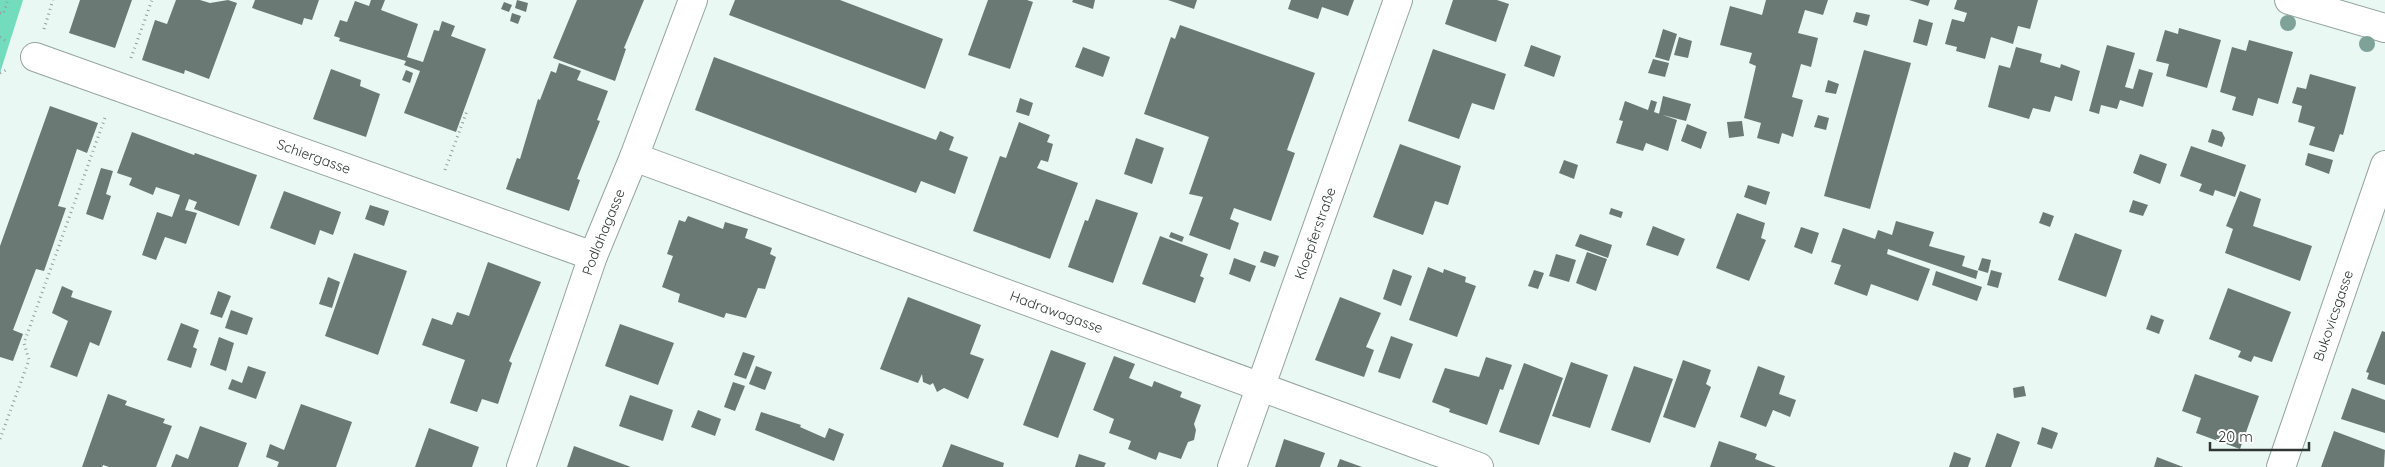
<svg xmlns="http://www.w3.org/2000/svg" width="2385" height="467" font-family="Quicksand,sans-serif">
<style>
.green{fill:#72dcbd}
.building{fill:#6b7974}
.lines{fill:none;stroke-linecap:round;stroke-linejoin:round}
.minor-casing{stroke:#94a39e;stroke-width:30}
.path{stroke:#939e9b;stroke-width:3;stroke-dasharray:1 4;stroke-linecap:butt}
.minor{stroke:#fff;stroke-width:28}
.tree{fill:#7ea298}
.labels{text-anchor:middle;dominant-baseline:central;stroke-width:5;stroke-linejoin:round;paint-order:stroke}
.street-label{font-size:14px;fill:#303634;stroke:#fff}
</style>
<rect width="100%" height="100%" fill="#e9f8f3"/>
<!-- green -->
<path class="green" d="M 0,0 L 23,0 L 0,73 Z"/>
<!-- building -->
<path class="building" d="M 80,0 L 132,0 L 115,48 L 69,33 Z
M 176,0 L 200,0 L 210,3 L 228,0 L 237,3 L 209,79 L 185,70 L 184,74 L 142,60 L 155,20 L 167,24 Z
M 255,0 L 319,0 L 312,20 L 304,18 L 302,25 L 252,8 Z
M 371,0 L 385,0 L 381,10 L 418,24 L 407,57 L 423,62 L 434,30 L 439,31 L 442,21 L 455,26 L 451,36 L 486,49 L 456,132 L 404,113 L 420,71 L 404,65 L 406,61 L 339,41 L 340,38 L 334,36 L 340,20 L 347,22 L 355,1 L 369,6 Z
M 517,0 L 528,3 L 526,12 L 515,8 Z
M 577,0 L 644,0 L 624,48 L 626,49 L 615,81 L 553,58 Z
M 735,0 L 840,0 L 943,39 L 925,89 L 729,15 Z
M 988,0 L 1027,0 L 1033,2 L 1010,69 L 968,55 Z
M 1073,0 L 1095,0 L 1093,9 L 1072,2 Z
M 1168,0 L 1197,0 L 1194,9 Z
M 1291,0 L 1354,0 L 1348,16 L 1322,7 L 1318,19 L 1288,9 Z
M 1453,0 L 1497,0 L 1509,4 L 1496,42 L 1445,24 Z
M 1766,0 L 1828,0 L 1823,15 L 1805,10 L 1798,33 L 1818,38 L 1811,67 L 1801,64 L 1792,97 L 1803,100 L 1793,137 L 1782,133 L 1779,144 L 1757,138 L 1761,123 L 1744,118 L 1756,66 L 1749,63 L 1752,53 L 1720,45 L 1730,6 L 1762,15 Z
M 1909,0 L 1930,0 L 1928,6 Z
M 1957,0 L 2038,0 L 2030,29 L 2018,26 L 2013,44 L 1991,37 L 1985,59 L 1956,51 L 1957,47 L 1945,44 L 1952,19 L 1964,22 L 1967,13 L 1954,9 Z
M 504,2 L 512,5 L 509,12 L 501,9 Z
M 1856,12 L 1870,15 L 1867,26 L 1853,22 Z
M 512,13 L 521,16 L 518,24 L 510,21 Z
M 1919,19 L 1933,23 L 1927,46 L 1913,42 Z
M 1180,25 L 1315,73 L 1287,150 L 1295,153 L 1271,221 L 1234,208 L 1230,219 L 1239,223 L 1230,250 L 1189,235 L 1203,197 L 1189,194 L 1209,137 L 1144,114 L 1171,37 L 1175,39 Z
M 2179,28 L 2221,40 L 2207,88 L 2166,76 L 2169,64 L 2156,61 L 2165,30 L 2178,34 Z
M 1663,29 L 1677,34 L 1669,61 L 1655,57 Z
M 1679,37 L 1692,41 L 1688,58 L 1674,55 Z
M 2249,40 L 2293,52 L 2278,104 L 2258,98 L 2253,116 L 2232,110 L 2236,97 L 2220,92 L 2232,47 L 2246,51 Z
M 1531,45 L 1561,56 L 1554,77 L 1524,66 Z
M 2107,45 L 2135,53 L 2125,87 L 2133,89 L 2139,69 L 2153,73 L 2143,107 L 2120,100 L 2117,109 L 2101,105 L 2099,114 L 2089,111 Z
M 1083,47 L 1110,57 L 1103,77 L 1075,67 Z
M 2016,47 L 2042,54 L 2040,62 L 2060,68 L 2061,64 L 2080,71 L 2072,101 L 2055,96 L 2050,112 L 2033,108 L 2029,119 L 1988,107 L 1999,65 L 2010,68 Z
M 1433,49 L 1506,74 L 1494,110 L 1472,103 L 1459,139 L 1408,121 Z
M 1864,50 L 1911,63 L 1870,209 L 1824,196 Z
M 714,57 L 936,140 L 940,131 L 954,137 L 949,150 L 968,157 L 955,194 L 921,181 L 916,193 L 695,110 Z
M 1653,59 L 1669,63 L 1665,77 L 1648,73 Z
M 559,63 L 581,71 L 577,80 L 608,91 L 597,120 L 600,121 L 577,179 L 580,180 L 569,211 L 506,189 L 517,158 L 520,159 L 538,99 L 540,100 L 551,71 L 556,73 Z
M 331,69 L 361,80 L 360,86 L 380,94 L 366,137 L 313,119 Z
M 406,70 L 413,73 L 410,83 L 402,80 Z
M 2310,74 L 2356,87 L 2343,135 L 2340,134 L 2334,152 L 2309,145 L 2315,127 L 2298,122 L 2302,106 L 2292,103 L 2297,87 L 2306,89 Z
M 1828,80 L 1839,84 L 1836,94 L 1825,92 Z
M 1663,96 L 1691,104 L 1686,121 L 1659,114 Z
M 1020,98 L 1033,103 L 1029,116 L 1016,112 Z
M 1651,100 L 1657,102 L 1654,112 L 1677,120 L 1668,151 L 1646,143 L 1643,151 L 1616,143 L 1623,121 L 1619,120 L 1625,101 L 1648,110 Z
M 50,106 L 98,123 L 87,153 L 77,149 L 58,206 L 66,208 L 44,271 L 36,269 L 13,330 L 23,334 L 13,361 L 0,357 L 0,246 Z
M 1818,115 L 1829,118 L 1826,130 L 1814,127 Z
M 1742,121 L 1744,136 L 1729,138 L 1727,122 Z
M 1019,122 L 1050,135 L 1047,142 L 1053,144 L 1048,162 L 1041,160 L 1037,168 L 1078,183 L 1050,259 L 973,231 L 1000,156 L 1006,158 Z
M 1687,124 L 1707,132 L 1701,149 L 1681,141 Z
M 2212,129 L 2222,132 L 2225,138 L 2222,147 L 2208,142 Z
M 132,132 L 194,155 L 195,153 L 257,175 L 239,226 L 194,209 L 197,202 L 189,199 L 185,210 L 197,213 L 186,244 L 165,237 L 156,260 L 142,255 L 157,212 L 172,217 L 180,195 L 156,187 L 153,195 L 129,185 L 132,178 L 117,173 Z
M 1136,138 L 1164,148 L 1152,184 L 1124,174 Z
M 1400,144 L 1461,166 L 1448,205 L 1435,201 L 1423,235 L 1373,217 Z
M 2191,146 L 2246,165 L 2235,197 L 2215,190 L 2213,196 L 2199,191 L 2202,184 L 2180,176 Z
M 2308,153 L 2333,160 L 2329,174 L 2305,165 Z
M 2140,154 L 2167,164 L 2160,184 L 2133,173 Z
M 1564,160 L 1578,165 L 1574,179 L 1559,173 Z
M 101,168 L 113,171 L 106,194 L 111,196 L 103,220 L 86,214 Z
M 1748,185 L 1770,192 L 1766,205 L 1744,197 Z
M 284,191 L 341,212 L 333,235 L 320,230 L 315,245 L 270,228 Z
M 2240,191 L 2261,199 L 2253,226 L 2312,246 L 2300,281 L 2225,253 L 2233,229 L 2226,226 Z
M 1096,199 L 1138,213 L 1113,283 L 1068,267 L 1085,220 L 1088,221 Z
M 2133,200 L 2148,205 L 2143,216 L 2129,212 Z
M 370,205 L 389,211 L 384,226 L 365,219 Z
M 1611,208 L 1623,212 L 1621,218 L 1609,214 Z
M 2043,212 L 2054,216 L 2050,227 L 2039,223 Z
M 1737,213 L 1765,223 L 1761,238 L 1766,240 L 1749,281 L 1716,268 Z
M 688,216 L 723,229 L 725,222 L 748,229 L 745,238 L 772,248 L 770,254 L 776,257 L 765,289 L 758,288 L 746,318 L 726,313 L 724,318 L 678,302 L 680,294 L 662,287 L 673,256 L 667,254 L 679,220 L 685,222 Z
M 1896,221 L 1934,232 L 1929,246 L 1965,256 L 1962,266 L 1978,271 L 1976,279 L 1888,249 L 1887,254 L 1930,269 L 1918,301 L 1871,284 L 1867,296 L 1834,284 L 1841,265 L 1831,262 L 1843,228 L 1875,239 L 1878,230 L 1892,235 Z
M 1653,226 L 1685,239 L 1678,256 L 1646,245 Z
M 1801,227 L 1819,233 L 1812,254 L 1794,247 Z
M 1171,232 L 1184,237 L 1182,242 L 1169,237 Z
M 2075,233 L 2122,250 L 2106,297 L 2058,280 Z
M 1580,234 L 1612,245 L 1608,258 L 1575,246 Z
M 1160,236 L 1208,254 L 1200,276 L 1204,278 L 1195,303 L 1142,284 Z
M 1264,251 L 1279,256 L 1275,267 L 1260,262 Z
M 1587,252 L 1607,259 L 1596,291 L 1576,283 Z
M 354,253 L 407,271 L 378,355 L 325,336 Z
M 1556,254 L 1576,260 L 1569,282 L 1549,276 Z
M 1234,258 L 1256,266 L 1250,282 L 1229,274 Z
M 1982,258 L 1991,260 L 1988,273 L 1978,270 Z
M 488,262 L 541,282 L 509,361 L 512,363 L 498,404 L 482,399 L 477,412 L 450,403 L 465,360 L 422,345 L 432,318 L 452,325 L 457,312 L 469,316 Z
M 1428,267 L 1443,273 L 1444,269 L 1466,277 L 1465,282 L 1476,286 L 1457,337 L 1409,320 Z
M 1393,269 L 1412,276 L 1401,306 L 1383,299 Z
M 1534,270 L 1544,273 L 1538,289 L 1528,286 Z
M 1991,270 L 2002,273 L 1998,288 L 1987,285 Z
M 1936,271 L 1982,287 L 1977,301 L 1932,285 Z
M 328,277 L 340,282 L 332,308 L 319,304 Z
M 62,286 L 73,291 L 71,297 L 112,311 L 99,346 L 90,342 L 77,377 L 50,367 L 68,321 L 52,313 Z
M 2228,288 L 2291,312 L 2272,362 L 2254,356 L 2251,362 L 2238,357 L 2241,351 L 2209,339 Z
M 218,291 L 231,296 L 222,318 L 210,314 Z
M 908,297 L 981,325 L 970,354 L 984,359 L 968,399 L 944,388 L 937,392 L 933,383 L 930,385 L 923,382 L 922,374 L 918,383 L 880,369 Z
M 1340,297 L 1381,313 L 1366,347 L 1374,350 L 1364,377 L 1315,360 Z
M 231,310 L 253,318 L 247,335 L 225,328 Z
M 2151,315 L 2164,320 L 2159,334 L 2146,329 Z
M 181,323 L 199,330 L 193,347 L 197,349 L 191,368 L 167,360 Z
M 620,324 L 674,343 L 658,385 L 605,366 Z
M 2382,331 L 2385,332 L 2385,385 L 2367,379 L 2369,373 L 2366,372 Z
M 1391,336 L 1413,344 L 1400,379 L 1378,372 Z
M 219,337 L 234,343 L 226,371 L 210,365 Z
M 1051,350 L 1086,363 L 1058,438 L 1023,425 Z
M 743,352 L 755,356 L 746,379 L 734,375 Z
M 1114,356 L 1135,364 L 1129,378 L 1152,387 L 1154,381 L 1182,392 L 1180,397 L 1201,405 L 1194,424 L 1196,430 L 1194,440 L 1188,442 L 1181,459 L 1159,452 L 1156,460 L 1128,449 L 1131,441 L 1109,433 L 1114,419 L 1093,410 Z
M 1486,357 L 1512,365 L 1503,390 L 1500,389 L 1487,425 L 1449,412 L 1450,409 L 1432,402 L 1445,368 L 1479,377 Z
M 1683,360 L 1711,370 L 1706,384 L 1711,387 L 1695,428 L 1663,417 Z
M 1571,362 L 1608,375 L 1590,428 L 1552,416 Z
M 1524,363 L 1563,378 L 1539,445 L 1499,432 Z
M 248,366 L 266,372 L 256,399 L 228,389 L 232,379 L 242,383 Z
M 756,366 L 772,372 L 765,390 L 749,384 Z
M 1634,366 L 1673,379 L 1650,443 L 1611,430 Z
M 1758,366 L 1785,376 L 1779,394 L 1796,400 L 1790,417 L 1773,410 L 1766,427 L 1740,417 Z
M 2195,374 L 2259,396 L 2240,449 L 2196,433 L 2201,418 L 2182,411 Z
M 733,382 L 745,386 L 735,411 L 724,407 Z
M 2024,386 L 2026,396 L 2014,398 L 2013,388 Z
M 2352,388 L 2385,400 L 2385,433 L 2341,419 Z
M 108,394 L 127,401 L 125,405 L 165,419 L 163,423 L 172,426 L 156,467 L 109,467 L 103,465 L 102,467 L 82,467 Z
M 630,395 L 673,410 L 663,441 L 619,426 Z
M 301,404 L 352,422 L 336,467 L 277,467 L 279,462 L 266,457 L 270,444 L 284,450 Z
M 698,410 L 721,419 L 715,436 L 691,427 Z
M 761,412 L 801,425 L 800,427 L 825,438 L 829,428 L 844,434 L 834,461 L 755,430 Z
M 200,426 L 247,443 L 238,467 L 171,467 L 176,454 L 188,459 Z
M 2042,427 L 2058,433 L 2052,449 L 2037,444 Z
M 429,428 L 479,447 L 472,467 L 415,467 Z
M 2334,431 L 2385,450 L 2384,467 L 2321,467 Z
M 1997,433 L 2020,442 L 2011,467 L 1985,467 Z
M 1284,439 L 1325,453 L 1320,467 L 1275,467 Z
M 1719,441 L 1757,454 L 1755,459 L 1776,467 L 1710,467 Z
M 951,444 L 1004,463 L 1003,467 L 942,467 Z
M 574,446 L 631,467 L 567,467 Z
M 1954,452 L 1971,458 L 1968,467 L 1949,467 Z
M 1079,454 L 1106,463 L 1104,467 L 1075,467 Z
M 2157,457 L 2183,467 L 2154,467 Z
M 1340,459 L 1362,467 L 1337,467 Z"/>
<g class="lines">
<!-- minor casing -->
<g class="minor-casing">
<g id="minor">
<path d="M 2289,0 L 2385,28"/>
<path id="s1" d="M 35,57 L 593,256"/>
<path id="s2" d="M 634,157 L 1479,467"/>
<path id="s3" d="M 521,467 L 593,256 L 634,157 L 693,0"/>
<path id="s4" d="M 1232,467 L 1398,0"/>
<path id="s5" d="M 2281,467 L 2385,165"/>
</g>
</g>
<!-- path -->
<path class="path" d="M 0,13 L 3,14 L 8,0
M 44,29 L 53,0
M 0,37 L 8,42
M 131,58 L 152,0
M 0,73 L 8,69
M 445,170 L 467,111
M 0,439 L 29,360 L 24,343 L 106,115"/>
<!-- minor -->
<use href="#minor" class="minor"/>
</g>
<!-- trees -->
<g class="tree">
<circle cx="2288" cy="23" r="8"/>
<circle cx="2367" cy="44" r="8"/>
</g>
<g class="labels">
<!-- street labels -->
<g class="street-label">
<text stroke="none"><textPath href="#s1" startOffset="296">Schiergasse</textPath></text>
<text stroke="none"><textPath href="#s3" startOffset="249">Podlahagasse</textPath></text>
<text stroke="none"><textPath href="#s4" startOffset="248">Kloepferstraße</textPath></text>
<text stroke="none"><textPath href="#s2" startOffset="450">Hadrawagasse</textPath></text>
<text stroke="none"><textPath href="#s5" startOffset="160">Bukovicsgasse</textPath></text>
</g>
</g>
<!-- scale -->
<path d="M2210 442v8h99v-8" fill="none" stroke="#303634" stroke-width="2.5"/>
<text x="2218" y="442" font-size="15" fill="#303634" stroke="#ffffff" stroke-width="4" paint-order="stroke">20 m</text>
</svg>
